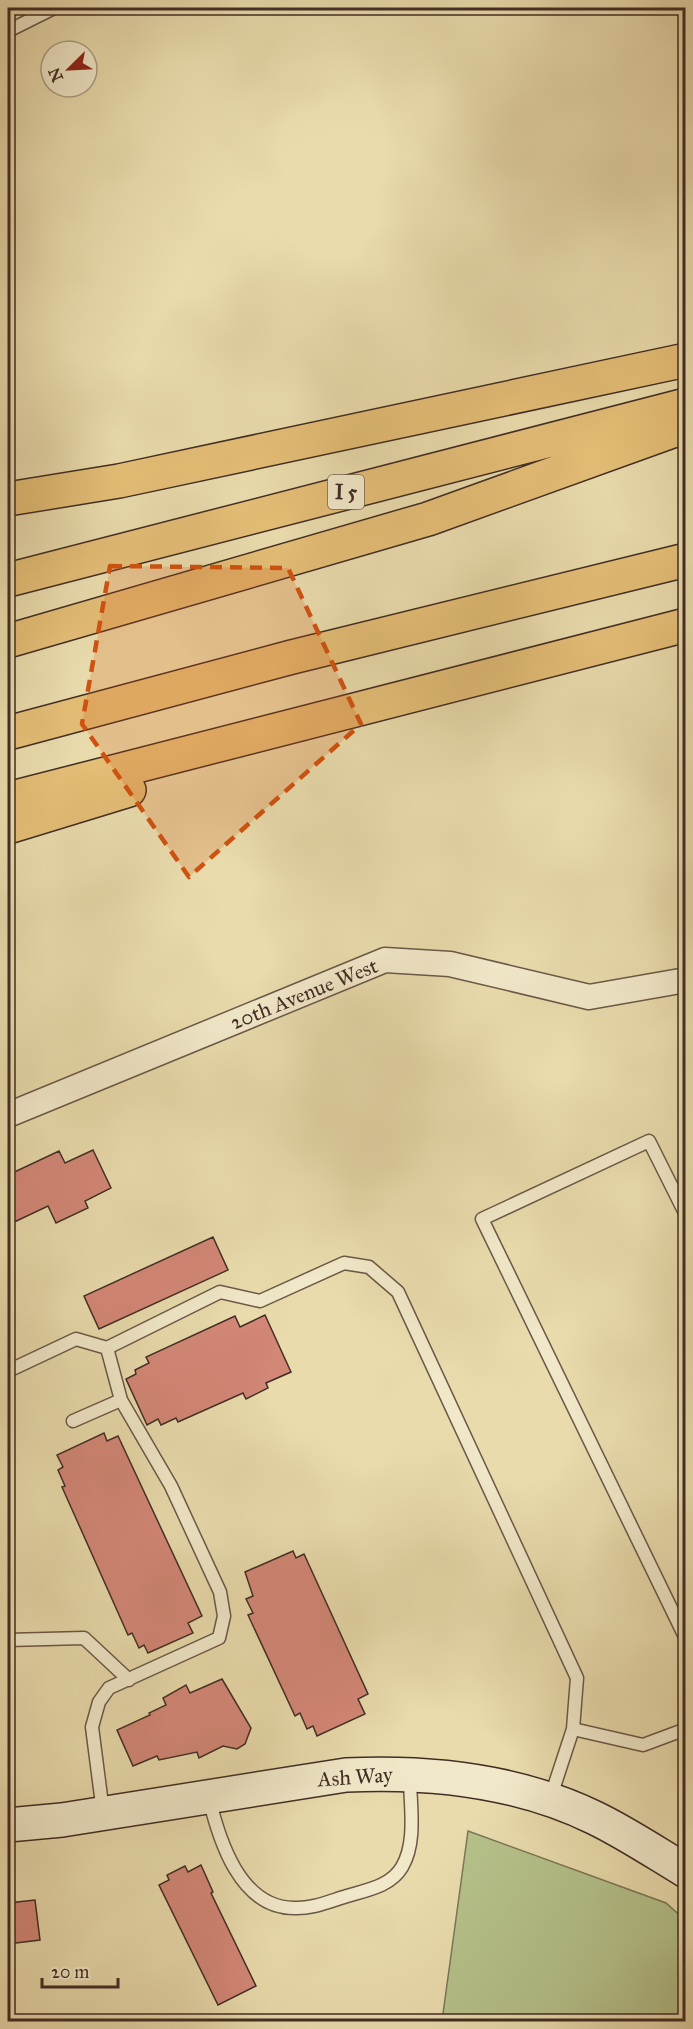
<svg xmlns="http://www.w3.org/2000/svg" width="693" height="2029" font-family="'IM FELL Great Primer',serif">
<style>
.green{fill:#b5c18a;stroke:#7b7758;stroke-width:1.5}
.building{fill:#d38777;stroke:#412d25;stroke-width:1.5}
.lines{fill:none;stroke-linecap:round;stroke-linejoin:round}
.lane-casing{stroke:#6b5847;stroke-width:15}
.street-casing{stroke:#6b5847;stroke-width:27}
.secondary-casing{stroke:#412d25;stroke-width:36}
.highway-casing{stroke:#412d25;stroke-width:36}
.lane{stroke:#f1e8c9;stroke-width:12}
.street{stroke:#f1e8c9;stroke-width:24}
.secondary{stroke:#f1e8c9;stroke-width:33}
.highway{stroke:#e4be76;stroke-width:33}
.marked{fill:#cf5210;fill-opacity:0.2;stroke:#cf5210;stroke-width:4.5;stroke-dasharray:12 8;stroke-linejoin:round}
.labels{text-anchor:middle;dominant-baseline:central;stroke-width:6;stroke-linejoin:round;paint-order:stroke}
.shield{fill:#f1e8c9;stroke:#766556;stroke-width:1.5}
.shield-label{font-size:20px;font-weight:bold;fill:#412d25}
.street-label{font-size:21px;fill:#412d25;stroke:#f1e8c9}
</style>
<rect width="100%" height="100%" fill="#e9dbac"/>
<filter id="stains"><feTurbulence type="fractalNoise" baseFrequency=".00333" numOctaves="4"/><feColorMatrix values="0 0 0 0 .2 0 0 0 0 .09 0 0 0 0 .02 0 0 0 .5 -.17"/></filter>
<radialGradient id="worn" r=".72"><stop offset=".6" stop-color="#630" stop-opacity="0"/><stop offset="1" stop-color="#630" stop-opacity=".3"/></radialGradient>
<!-- green -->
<path class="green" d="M 468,1831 L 666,1903 L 685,1920 L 685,2021 L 442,2021 Z"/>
<!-- building -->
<path class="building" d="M 93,1150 L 111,1188 L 85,1201 L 88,1208 L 56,1223 L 48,1206 L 8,1225 L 8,1175 L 59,1151 L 65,1163 Z
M 213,1237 L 228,1270 L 99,1329 L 84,1296 Z
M 265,1315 L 291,1372 L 266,1383 L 268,1388 L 246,1399 L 243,1393 L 178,1422 L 176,1418 L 161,1425 L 158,1419 L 147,1425 L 126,1379 L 136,1374 L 135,1370 L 149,1363 L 146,1357 L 235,1316 L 240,1327 Z
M 104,1433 L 107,1441 L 118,1436 L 202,1616 L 188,1623 L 193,1633 L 148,1653 L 144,1645 L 139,1648 L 132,1633 L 128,1635 L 62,1487 L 65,1486 L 58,1470 L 63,1467 L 57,1455 Z
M 293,1551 L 296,1558 L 304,1554 L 368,1694 L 358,1699 L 365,1714 L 317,1736 L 313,1726 L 307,1729 L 300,1713 L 295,1716 L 248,1615 L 253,1613 L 246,1599 L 253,1596 L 245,1572 Z
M 222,1679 L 251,1728 L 245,1744 L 237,1749 L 223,1746 L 199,1758 L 197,1752 L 159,1760 L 157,1756 L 133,1766 L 117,1730 L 150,1715 L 149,1713 L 166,1705 L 163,1698 L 186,1685 L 190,1693 Z
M 201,1865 L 213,1892 L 211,1893 L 256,1986 L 218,2005 L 159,1885 L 169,1880 L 167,1875 L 185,1866 L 188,1872 Z
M 35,1900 L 40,1940 L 8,1944 L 8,1903 Z"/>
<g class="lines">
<!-- lane casing -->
<g class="lane-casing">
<path id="lane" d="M 8,31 L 54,8
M 686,1215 L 649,1141 L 482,1219 L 686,1639
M 8,1371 L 76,1339 L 107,1348
M 73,1421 L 121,1400
M 8,1640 L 84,1638 L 129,1680
M 573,1729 L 643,1745 L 686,1729
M 209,1798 C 219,1840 240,1908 294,1908 C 312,1909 330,1901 347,1896 C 367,1890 391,1886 402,1867 C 417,1842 410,1805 410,1777
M 103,1812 L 92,1727 L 99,1702 L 109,1688 L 219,1638 L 224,1616 L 220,1592 L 171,1486 L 121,1400 L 107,1348 L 220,1292 L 260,1301 L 344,1263 L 369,1267 L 398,1292 L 577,1678 L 573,1729 L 550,1799"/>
</g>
<!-- street casing -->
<g class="street-casing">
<path id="street" d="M 8,1115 L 385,960 L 450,964 L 589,997 L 686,980"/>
</g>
<!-- secondary casing -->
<g class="secondary-casing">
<path id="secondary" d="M 8,1825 L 62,1820 L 346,1775 C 431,1771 517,1780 595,1818 C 626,1833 656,1853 686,1871"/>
</g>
<!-- highway casing -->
<g class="highway-casing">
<path id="highway" d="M 8,499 L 119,481 L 686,360
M 8,580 L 686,405
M 8,641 L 428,519 L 686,426
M 8,733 L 292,657 L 686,560
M 8,799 L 686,625
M 8,827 L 129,790"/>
</g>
<!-- lane -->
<use href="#lane" class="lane"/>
<!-- street -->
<use href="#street" class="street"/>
<!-- secondary -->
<use href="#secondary" class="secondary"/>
<!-- highway -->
<use href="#highway" class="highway"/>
</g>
<!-- marked area -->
<path class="marked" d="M 110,566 L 288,568 L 361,724 L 189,877 L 82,724 Z"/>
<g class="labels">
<!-- shield labels -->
<rect class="shield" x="328" y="475" width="36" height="34" rx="4.5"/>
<g class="shield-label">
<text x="346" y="492">I 5</text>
</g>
<!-- street labels -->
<g class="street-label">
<text transform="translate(304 994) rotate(-22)">20th Avenue West</text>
<text transform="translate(355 1777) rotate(-4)">Ash Way</text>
</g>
</g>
<!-- margin -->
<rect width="693" height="2029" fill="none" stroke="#e9dbac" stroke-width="30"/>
<rect x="9" y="9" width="675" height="2011" fill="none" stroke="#412d25" stroke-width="3"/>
<rect x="15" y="15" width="663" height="1999" fill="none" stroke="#412d25" stroke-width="1.5"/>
<!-- north arrow -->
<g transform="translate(69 69) rotate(246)"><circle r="28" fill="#f1e8c9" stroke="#ab9d87" stroke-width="1.5"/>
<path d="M0-4.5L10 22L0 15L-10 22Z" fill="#8f2418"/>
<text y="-9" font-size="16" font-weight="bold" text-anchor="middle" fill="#412d25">N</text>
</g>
<!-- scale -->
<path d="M42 1978v9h76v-9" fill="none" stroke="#412d25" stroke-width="3"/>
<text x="51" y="1978" font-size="18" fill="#412d25" stroke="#f1e8c9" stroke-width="4.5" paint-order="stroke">20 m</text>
<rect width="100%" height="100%" filter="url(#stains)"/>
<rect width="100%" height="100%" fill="url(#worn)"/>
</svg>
